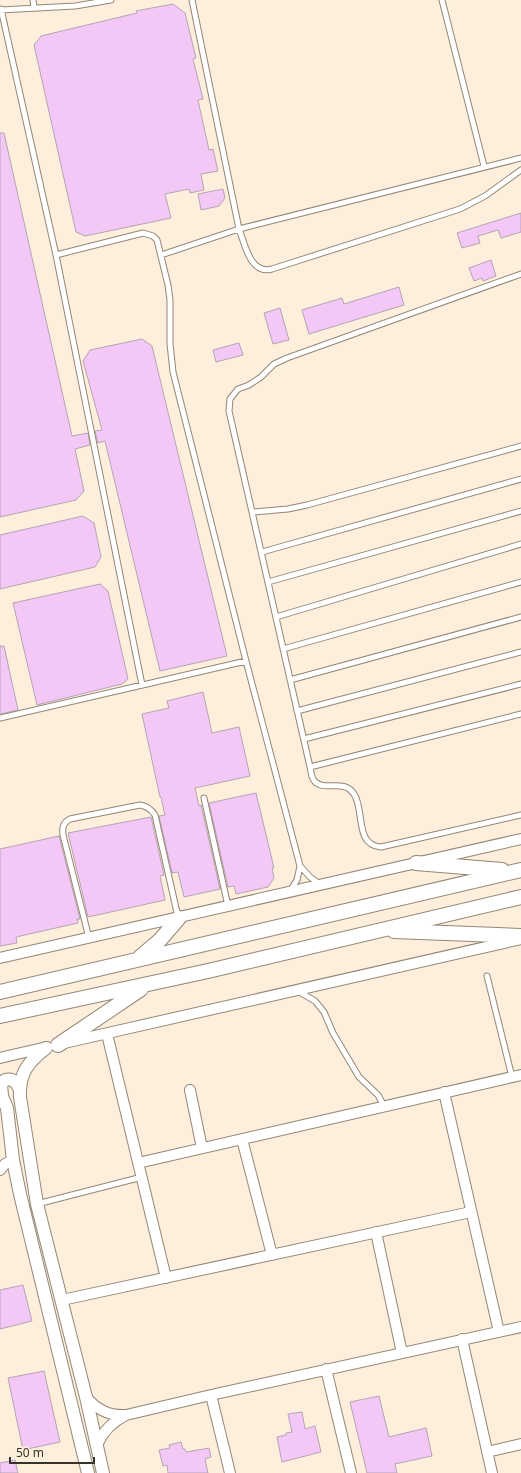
<svg xmlns="http://www.w3.org/2000/svg" width="521" height="1473" font-family="'Noto Sans',sans-serif">
<style>
.building{fill:#f4c8f6;stroke:#b3a4b4}
.lines{fill:none;stroke-linecap:round;stroke-linejoin:round}
.service-casing{stroke:#938675;stroke-width:7}
.minor-casing{stroke:#938675;stroke-width:12}
.tertiary-casing{stroke:#938675;stroke-width:14}
.secondary-casing{stroke:#938675;stroke-width:16}
.service{stroke:#fff;stroke-width:5}
.minor{stroke:#fff;stroke-width:10}
.tertiary{stroke:#fff;stroke-width:12}
.secondary{stroke:#fff;stroke-width:14}
</style>
<rect width="100%" height="100%" fill="#fdefdc"/>
<!-- building -->
<path class="building" d="M 173,4 L 185,13 L 196,58 L 193,59 L 203,99 L 198,100 L 209,150 L 213,149 L 218,171 L 201,174 L 204,190 L 190,193 L 189,189 L 165,194 L 171,218 L 85,236 L 76,232 L 34,45 L 41,36 L 137,13 L 136,11 Z
M 0,133 L 4,133 L 72,436 L 88,433 L 90,445 L 75,449 L 84,491 L 76,500 L 0,517 Z
M 223,189 L 225,198 L 219,206 L 201,210 L 198,194 Z
M 521,213 L 521,232 L 501,238 L 498,230 L 478,236 L 480,243 L 462,248 L 457,233 Z
M 491,260 L 496,276 L 483,281 L 482,278 L 474,281 L 469,268 Z
M 399,287 L 404,305 L 309,334 L 302,310 L 342,298 L 344,304 Z
M 280,308 L 289,340 L 273,344 L 264,313 Z
M 142,339 L 152,346 L 227,656 L 160,671 L 105,441 L 98,443 L 95,431 L 102,430 L 83,361 L 90,350 Z
M 239,343 L 243,355 L 216,362 L 213,350 Z
M 83,516 L 94,523 L 101,557 L 95,567 L 0,589 L 0,535 Z
M 100,584 L 108,591 L 128,679 L 122,684 L 37,705 L 13,603 Z
M 0,646 L 4,646 L 18,710 L 0,714 Z
M 203,692 L 212,733 L 239,727 L 250,776 L 195,788 L 199,806 L 201,805 L 220,889 L 184,897 L 178,872 L 172,873 L 159,816 L 165,815 L 161,797 L 160,797 L 142,714 L 169,708 L 167,701 Z
M 256,793 L 274,868 L 272,868 L 274,878 L 268,887 L 236,894 L 234,886 L 228,887 L 209,803 Z
M 151,817 L 164,875 L 160,876 L 165,900 L 88,917 L 68,833 Z
M 59,836 L 80,919 L 77,919 L 78,923 L 16,937 L 17,943 L 0,946 L 0,849 Z
M 23,1285 L 32,1321 L 0,1329 L 0,1290 Z
M 44,1371 L 60,1442 L 23,1450 L 8,1378 Z
M 379,1396 L 389,1437 L 426,1428 L 432,1456 L 395,1464 L 397,1473 L 367,1473 L 350,1402 Z
M 302,1412 L 305,1429 L 315,1426 L 321,1452 L 282,1462 L 277,1437 L 286,1435 L 286,1433 L 292,1432 L 288,1414 Z
M 181,1442 L 183,1449 L 185,1449 L 186,1452 L 209,1448 L 211,1457 L 205,1459 L 208,1473 L 168,1473 L 167,1465 L 163,1466 L 159,1450 L 170,1448 L 169,1445 Z
M 15,1460 L 18,1473 L 0,1473 L 0,1463 Z"/>
<g class="lines">
<!-- service casing -->
<g class="service-casing">
<path id="service" d="M 33,0 L 34,7
M 192,0 L 239,229 C 245,244 250,275 272,269 L 460,209 L 485,196 L 521,170
M 442,0 L 484,166
M 1,9 L 56,255 L 142,685
M 0,10 L 75,6 L 111,0
M 56,255 L 143,233 L 153,236 L 157,240 L 168,285 L 170,300 L 170,344 L 173,372 L 246,661 L 300,866 L 297,880 L 290,891
M 161,255 L 239,229 L 521,158
M 521,274 L 287,358 L 274,364 L 261,377 L 249,385 L 238,389 L 230,399 L 229,411 L 310,767 C 311,771 311,775 313,779 C 322,794 343,777 354,794 C 365,810 354,845 381,847 L 521,815
M 253,512 L 288,509 L 307,505 L 521,446
M 262,552 L 521,479
M 268,582 L 521,511
M 276,617 L 521,544
M 283,649 L 521,582
M 290,680 L 521,617
M 297,711 L 521,652
M 0,718 L 246,661
M 304,739 L 521,684
M 310,767 L 521,714
M 204,798 L 228,906
M 300,866 L 310,877 L 320,884
M 89,938 L 63,835 C 62,827 63,823 70,819 L 140,805 C 147,806 151,809 155,815 L 178,917
M 487,976 L 512,1077
M 298,991 L 315,1001 L 324,1012 L 333,1033 L 359,1077 L 378,1095 L 384,1106
M 37,1204 L 142,1177"/>
</g>
<!-- minor casing -->
<g class="minor-casing">
<path id="minor" d="M 0,958 L 521,839
M 107,1034 L 166,1278
M 64,1043 L 521,939
M 0,1058 L 47,1047
M 190,1090 L 202,1148
M 444,1092 L 499,1332
M 242,1139 L 272,1255
M 138,1163 L 521,1075
M 0,1170 L 5,1164 L 13,1160
M 376,1232 L 402,1353
M 62,1300 L 471,1212
M 462,1339 L 492,1473
M 326,1369 L 351,1473
M 211,1395 L 230,1473
M 86,1397 C 97,1410 109,1416 126,1415 L 211,1395 L 521,1327
M 97,1445 C 103,1431 112,1422 126,1415
M 487,1452 L 521,1444"/>
</g>
<!-- tertiary casing -->
<g class="tertiary-casing">
<path id="tertiary" d="M 46,1048 C 28,1062 19,1073 20,1097 L 37,1204 L 86,1397 L 103,1473
M 0,1092 L 7,1108 L 13,1160 L 20,1194 L 88,1473
M 2,1095 L 1,1085 L 5,1080 C 14,1078 17,1083 20,1090"/>
</g>
<!-- secondary casing -->
<g class="secondary-casing">
<path id="secondary" d="M 416,863 L 502,870
M 394,931 L 521,936
M 140,957 L 160,940 L 179,918
M 0,992 L 521,870
M 0,1016 L 208,971 L 521,897
M 58,1045 L 141,989"/>
</g>
<!-- service -->
<use href="#service" class="service"/>
<!-- minor -->
<use href="#minor" class="minor"/>
<!-- tertiary -->
<use href="#tertiary" class="tertiary"/>
<!-- secondary -->
<use href="#secondary" class="secondary"/>
</g>
<!-- scale -->
<path d="M10 1457v6h84v-6" fill="none" stroke="#37322a" stroke-width="2"/>
<text x="16" y="1457" font-size="12" fill="#37322a" stroke="#fdefdc" stroke-width="3" paint-order="stroke">50 m</text>
</svg>
